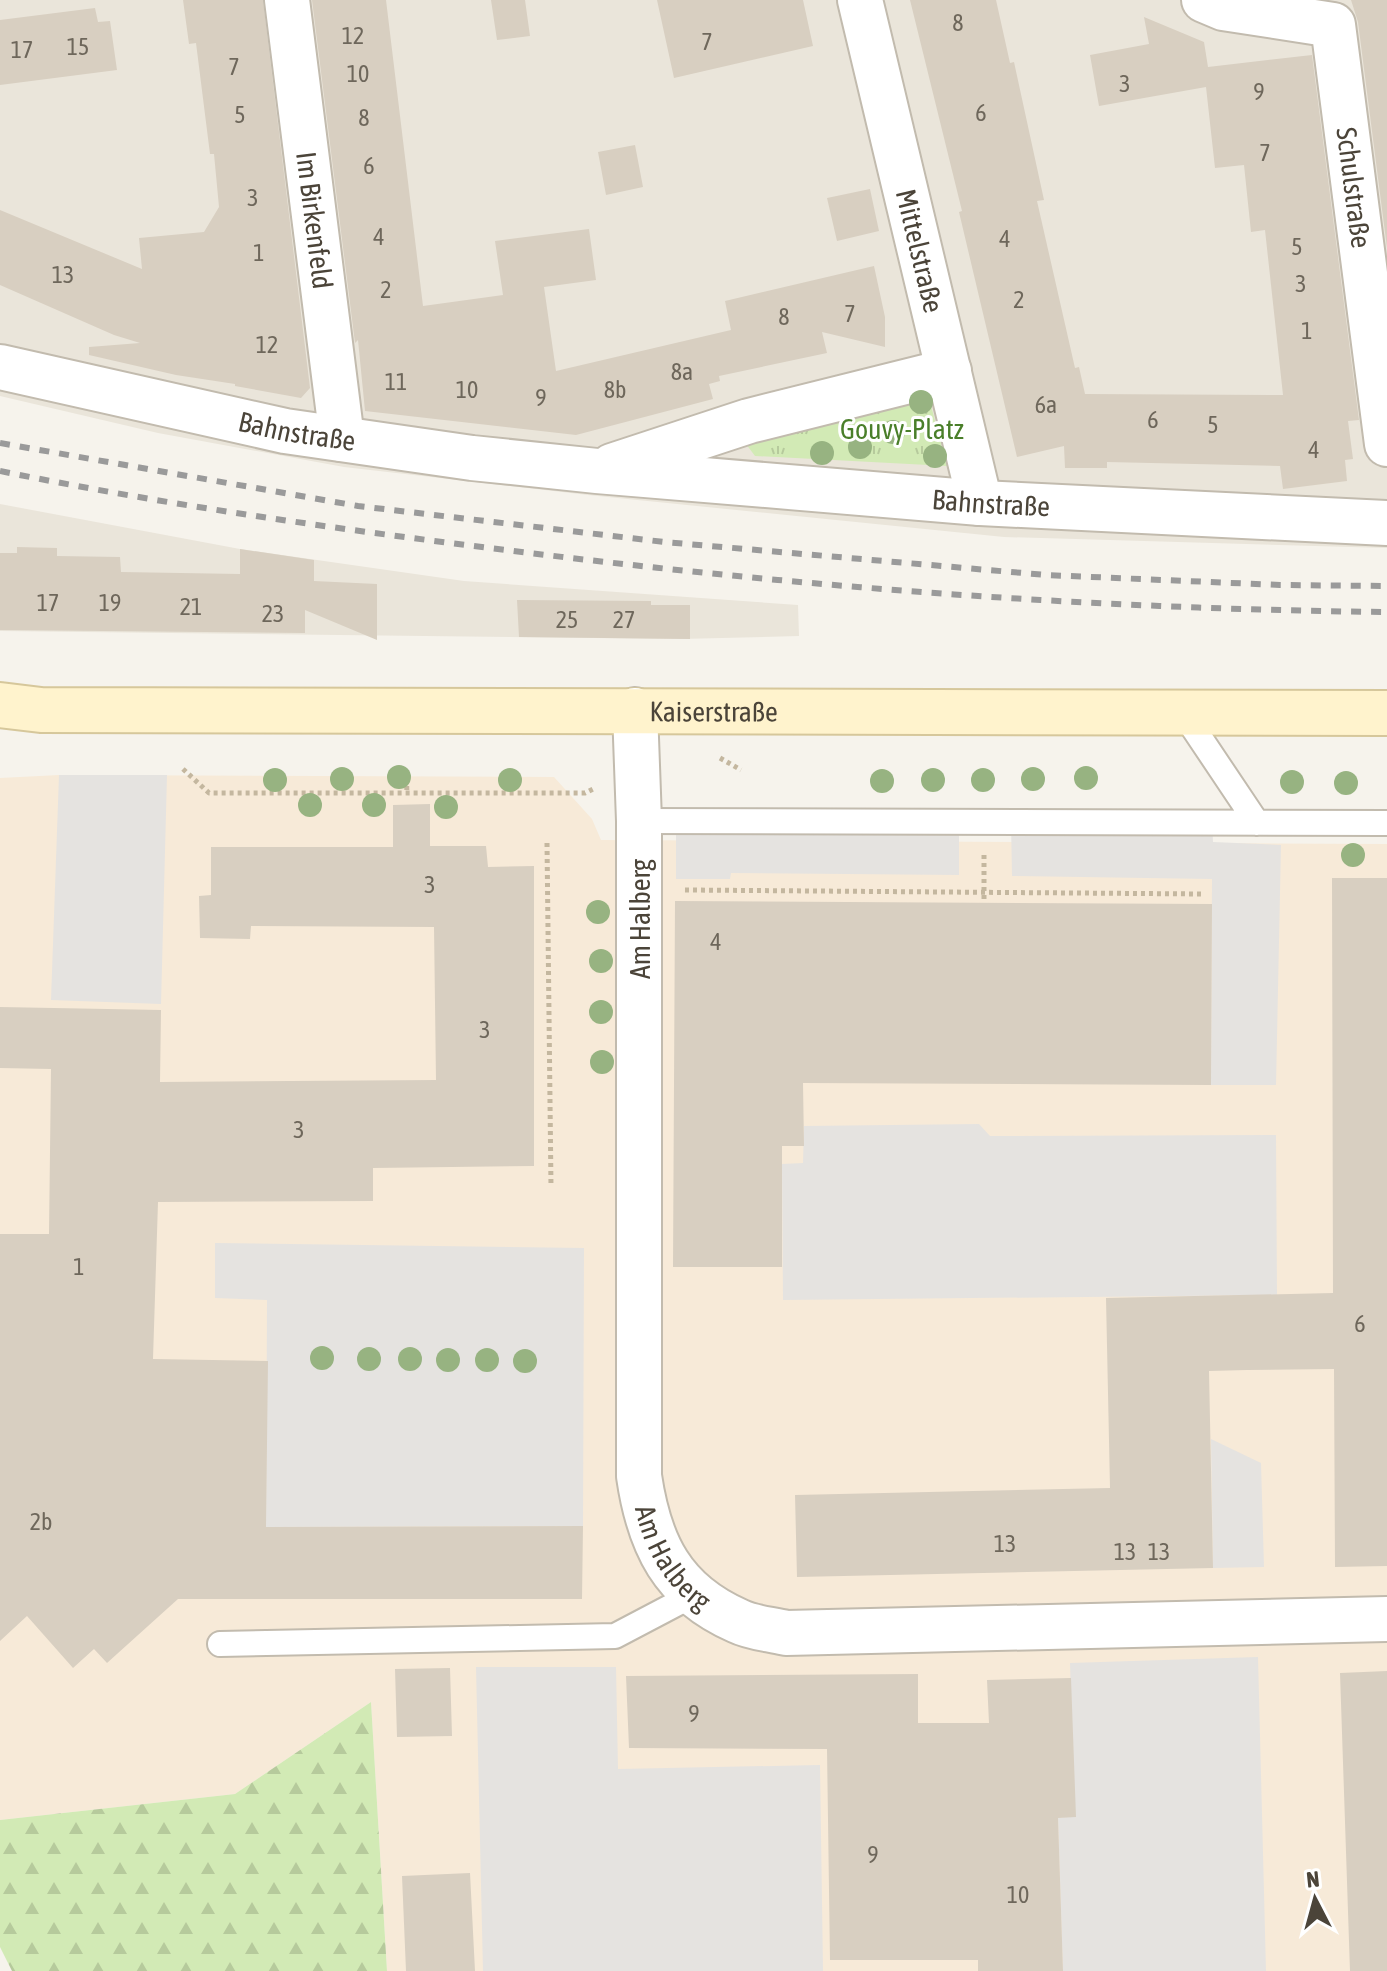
<svg xmlns="http://www.w3.org/2000/svg" width="1387" height="1971" font-family="'Asap Condensed',sans-serif">
<style>
.residential{fill:#eae5da}
.commercial{fill:#f7ead8}
.forest{fill:url(#forest-firs)}
.park{fill:url(#park-tufts)}
.parking{fill:#e5e3e0}
.building{fill:#d8cfc1}
.lines{fill:none;stroke-linecap:round;stroke-linejoin:round}
.lane-casing{stroke:#c2bbae;stroke-width:28}
.street-casing{stroke:#c2bbae;stroke-width:48}
.secondary-casing{stroke:#d6c79b;stroke-width:48}
.path{stroke:#c4b79f;stroke-width:5;stroke-dasharray:4 4;stroke-linecap:butt}
.lane{stroke:#fff;stroke-width:24}
.street{stroke:#fff;stroke-width:44}
.secondary{stroke:#fff3cd;stroke-width:44}
.rail{stroke:#9a9a9a;stroke-width:6;stroke-dasharray:10 10;stroke-linecap:butt}
.tree{fill:#97b381}
.labels{text-anchor:middle;dominant-baseline:central;stroke-width:6;stroke-linejoin:round;paint-order:stroke}
.number-label{font-size:24px;fill:#6e675b}
.street-label{font-size:28px;fill:#4b4439;stroke:#fff}
.park-label{font-size:28px;fill:#4a7f2a;stroke:#fff}
</style>
<defs>
<pattern id="forest-firs" width="22" height="20" patternUnits="userSpaceOnUse" patternTransform="scale(2)"><rect width="22" height="20" fill="#d2eab5"/><path d="M5 1l3.5 6h-7zM16 11l3.5 6h-7z" fill="#b6ca9c"/></pattern>
<pattern id="park-tufts" width="24" height="20" patternUnits="userSpaceOnUse" patternTransform="scale(2)"><rect width="24" height="20" fill="#d2eab5"/><path d="M3 7l-1-3M5 7V3M7 7l1-3M15 17l-1-3M17 17v-4M19 17l1-3" fill="none" stroke="#b6ca9c"/></pattern>
</defs>
<rect width="100%" height="100%" fill="#f6f3ec"/>
<!-- residential -->
<path class="residential" d="M 0,0 L 1387,0 L 1387,548 L 1004,537 L 588,495 L 344,467 L 158,433 L 0,396 Z
M 0,504 L 240,549 L 464,581 L 798,605 L 799,636 L 680,639 L 0,631 Z"/>
<!-- commercial -->
<path class="commercial" d="M 59,775 L 554,777 L 592,819 L 601,840 L 1387,844 L 1387,1971 L 387,1971 L 371,1702 L 235,1794 L 0,1820 L 0,778 Z"/>
<!-- forest -->
<path class="forest" d="M 371,1702 L 387,1971 L 12,1971 L 0,1947 L 0,1820 L 235,1794 Z"/>
<!-- park -->
<path class="park" d="M 929,398 L 947,466 L 755,456 L 746,444 Z"/>
<!-- parking -->
<path class="parking" d="M 59,775 L 167,775 L 161,1004 L 51,1000 Z
M 676,820 L 959,822 L 959,875 L 731,873 L 730,879 L 676,879 Z
M 1011,822 L 1212,823 L 1213,842 L 1281,845 L 1276,1085 L 1211,1085 L 1212,879 L 1012,876 Z
M 979,1124 L 990,1136 L 1276,1135 L 1277,1295 L 783,1300 L 782,1164 L 803,1163 L 804,1126 Z
M 215,1243 L 584,1248 L 583,1526 L 266,1527 L 267,1300 L 215,1298 Z
M 1211,1439 L 1261,1463 L 1264,1567 L 1213,1568 Z
M 1258,1657 L 1266,1971 L 1063,1971 L 1058,1818 L 1075,1816 L 1070,1663 Z
M 476,1667 L 616,1667 L 618,1769 L 820,1765 L 823,1971 L 483,1971 Z"/>
<!-- building -->
<path class="building" d="M 183,0 L 263,0 L 310,388 L 301,398 L 235,386 L 235,384 L 176,375 L 89,355 L 89,347 L 140,343 L 114,335 L 0,285 L 0,210 L 142,269 L 139,238 L 204,232 L 219,207 L 214,154 L 210,154 L 196,43 L 189,44 Z
M 312,0 L 386,0 L 423,306 L 503,295 L 495,241 L 589,229 L 596,280 L 544,287 L 556,371 L 731,330 L 725,301 L 874,266 L 885,317 L 885,347 L 822,332 L 827,353 L 719,376 L 720,381 L 709,384 L 713,399 L 576,435 L 365,411 L 358,340 L 355,343 Z
M 491,0 L 525,0 L 530,36 L 497,40 Z
M 657,0 L 803,0 L 813,46 L 674,78 Z
M 910,0 L 996,0 L 1010,63 L 1014,62 L 1044,200 L 1037,201 L 1075,368 L 1079,367 L 1085,394 L 1283,395 L 1265,230 L 1251,232 L 1244,165 L 1215,168 L 1206,87 L 1099,106 L 1090,55 L 1149,44 L 1144,17 L 1204,42 L 1208,67 L 1312,55 L 1359,420 L 1348,421 L 1353,459 L 1345,460 L 1347,481 L 1283,489 L 1280,466 L 1107,462 L 1107,468 L 1065,468 L 1064,446 L 1017,457 L 959,212 L 962,211 Z
M 1351,0 L 1387,0 L 1387,248 L 1358,22 Z
M 95,8 L 98,22 L 110,21 L 117,70 L 0,85 L 0,20 Z
M 635,145 L 643,187 L 606,195 L 598,152 Z
M 870,189 L 879,231 L 837,241 L 827,198 Z
M 17,547 L 57,548 L 57,556 L 120,557 L 121,572 L 240,574 L 240,549 L 314,560 L 314,581 L 377,584 L 377,640 L 305,610 L 305,633 L 0,630 L 0,553 L 17,553 Z
M 517,600 L 651,601 L 651,605 L 690,605 L 690,639 L 519,637 Z
M 430,804 L 430,846 L 486,846 L 488,867 L 534,866 L 534,1166 L 373,1168 L 373,1201 L 158,1202 L 153,1359 L 268,1361 L 266,1527 L 583,1526 L 582,1599 L 178,1599 L 107,1663 L 94,1649 L 73,1668 L 27,1616 L 0,1641 L 0,1234 L 49,1234 L 51,1069 L 0,1068 L 0,1007 L 161,1010 L 160,1082 L 436,1080 L 434,927 L 251,926 L 250,939 L 200,938 L 199,896 L 211,895 L 211,847 L 393,847 L 393,805 Z
M 1332,878 L 1387,878 L 1387,1566 L 1335,1567 L 1334,1369 L 1247,1370 L 1209,1371 L 1213,1568 L 797,1577 L 795,1495 L 1110,1488 L 1106,1298 L 1333,1293 Z
M 675,901 L 1212,904 L 1211,1085 L 803,1083 L 804,1146 L 782,1146 L 782,1267 L 673,1267 Z
M 450,1668 L 452,1736 L 397,1737 L 395,1669 Z
M 1387,1671 L 1387,1971 L 1350,1971 L 1340,1673 Z
M 918,1674 L 918,1723 L 989,1723 L 987,1680 L 1071,1678 L 1076,1817 L 1058,1818 L 1063,1971 L 978,1971 L 978,1960 L 830,1960 L 827,1749 L 629,1748 L 626,1676 Z
M 470,1873 L 475,1971 L 406,1971 L 402,1876 Z"/>
<g class="lines">
<!-- lane casing -->
<g class="lane-casing">
<path id="lane" d="M 1182,711 L 1257,823
M 639,821 L 1387,823
M 220,1644 L 615,1636 L 693,1595"/>
</g>
<!-- street casing -->
<g class="street-casing">
<g id="street">
<path id="s1" d="M 287,0 L 342,439"/>
<path id="s2" d="M 860,0 L 980,503"/>
<path id="s3" d="M 1204,0 L 1223,8 L 1333,25 L 1387,444"/>
<path id="s4" d="M 0,367 L 285,431 L 472,458 L 597,471 L 980,503 L 1387,523"/>
<path d="M 612,466 L 749,421 L 949,371"/>
<path id="s5" d="M 635,710 L 639,821 L 639,1476 C 649,1544 672,1592 738,1621 C 752,1628 770,1629 786,1633 L 1387,1619"/>
</g>
</g>
<!-- secondary casing -->
<g class="secondary-casing">
<g id="secondary">
<path id="s6" d="M 0,705 L 41,710 L 1387,713"/>
</g>
</g>
<!-- path -->
<path class="path" d="M 720,758 L 741,770
M 183,769 L 209,793 L 585,793 L 595,788
M 406,770 L 407,794
M 547,843 L 551,1187
M 984,855 L 984,903
M 685,890 L 1203,894"/>
<!-- lane -->
<use href="#lane" class="lane"/>
<!-- street -->
<use href="#street" class="street"/>
<!-- secondary -->
<use href="#secondary" class="secondary"/>
<!-- rail -->
<path class="rail" d="M 0,443 L 358,506 L 664,542 L 1046,575 L 1280,585 L 1387,586
M 0,471 C 167,505 336,529 506,550 C 798,587 1092,609 1387,612"/>
</g>
<!-- trees -->
<g class="tree">
<circle cx="921" cy="402" r="12"/>
<circle cx="893" cy="432" r="12"/>
<circle cx="860" cy="447" r="12"/>
<circle cx="822" cy="453" r="12"/>
<circle cx="935" cy="456" r="12"/>
<circle cx="399" cy="777" r="12"/>
<circle cx="1086" cy="778" r="12"/>
<circle cx="342" cy="779" r="12"/>
<circle cx="1033" cy="779" r="12"/>
<circle cx="275" cy="780" r="12"/>
<circle cx="510" cy="780" r="12"/>
<circle cx="933" cy="780" r="12"/>
<circle cx="983" cy="780" r="12"/>
<circle cx="882" cy="781" r="12"/>
<circle cx="1292" cy="782" r="12"/>
<circle cx="1346" cy="783" r="12"/>
<circle cx="310" cy="805" r="12"/>
<circle cx="374" cy="805" r="12"/>
<circle cx="446" cy="807" r="12"/>
<circle cx="1353" cy="855" r="12"/>
<circle cx="598" cy="912" r="12"/>
<circle cx="601" cy="961" r="12"/>
<circle cx="601" cy="1012" r="12"/>
<circle cx="602" cy="1062" r="12"/>
<circle cx="322" cy="1358" r="12"/>
<circle cx="369" cy="1359" r="12"/>
<circle cx="410" cy="1359" r="12"/>
<circle cx="448" cy="1360" r="12"/>
<circle cx="487" cy="1360" r="12"/>
<circle cx="525" cy="1361" r="12"/>
</g>
<g class="labels">
<!-- number labels -->
<g class="number-label">
<text x="958" y="22">8</text>
<text x="353" y="35">12</text>
<text x="707" y="41">7</text>
<text x="78" y="46">15</text>
<text x="22" y="49">17</text>
<text x="234" y="66">7</text>
<text x="358" y="73">10</text>
<text x="1125" y="83">3</text>
<text x="1259" y="91">9</text>
<text x="981" y="112">6</text>
<text x="240" y="114">5</text>
<text x="364" y="117">8</text>
<text x="1265" y="152">7</text>
<text x="369" y="165">6</text>
<text x="253" y="197">3</text>
<text x="379" y="236">4</text>
<text x="1005" y="238">4</text>
<text x="1297" y="246">5</text>
<text x="259" y="252">1</text>
<text x="63" y="274">13</text>
<text x="1301" y="283">3</text>
<text x="386" y="289">2</text>
<text x="1019" y="299">2</text>
<text x="850" y="313">7</text>
<text x="784" y="316">8</text>
<text x="1307" y="330">1</text>
<text x="267" y="344">12</text>
<text x="682" y="371">8a</text>
<text x="396" y="381">11</text>
<text x="467" y="389">10</text>
<text x="615" y="389">8b</text>
<text x="541" y="397">9</text>
<text x="1046" y="404">6a</text>
<text x="1153" y="419">6</text>
<text x="1213" y="424">5</text>
<text x="1314" y="449">4</text>
<text x="48" y="602">17</text>
<text x="110" y="602">19</text>
<text x="191" y="606">21</text>
<text x="273" y="613">23</text>
<text x="567" y="619">25</text>
<text x="624" y="619">27</text>
<text x="430" y="884">3</text>
<text x="716" y="941">4</text>
<text x="485" y="1029">3</text>
<text x="299" y="1129">3</text>
<text x="79" y="1266">1</text>
<text x="1360" y="1323">6</text>
<text x="41" y="1521">2b</text>
<text x="1005" y="1543">13</text>
<text x="1125" y="1551">13</text>
<text x="1159" y="1551">13</text>
<text x="694" y="1713">9</text>
<text x="873" y="1854">9</text>
<text x="1018" y="1894">10</text>
</g>
<!-- street labels -->
<g class="street-label">
<text stroke="none"><textPath href="#s3" startOffset="296">Schulstraße</textPath></text>
<text stroke="none"><textPath href="#s1" startOffset="222">Im Birkenfeld</textPath></text>
<text stroke="none"><textPath href="#s2" startOffset="258">Mittelstraße</textPath></text>
<text stroke="none"><textPath href="#s4" startOffset="304">Bahnstraße</textPath></text>
<text stroke="none"><textPath href="#s4" startOffset="1002">Bahnstraße</textPath></text>
<text stroke="none"><textPath href="#s6" startOffset="714">Kaiserstraße</textPath></text>
<text transform="translate(640 919) rotate(-90)">Am Halberg</text>
<text stroke="none"><textPath href="#s5" startOffset="856">Am Halberg</textPath></text>
</g>
<!-- park labels -->
<g class="park-label">
<text x="902" y="429">Gouvy-Platz</text>
</g>
</g>
<!-- north arrow -->
<g transform="translate(1315 1899) rotate(354)" stroke="#ffffff" stroke-width="6" paint-order="stroke">
<path d="M0-6L14 30L0 20L-14 30Z" fill="#4b4439"/>
<text y="-12" font-size="22" font-weight="bold" text-anchor="middle" fill="#4b4439">N</text>
</g>
</svg>
